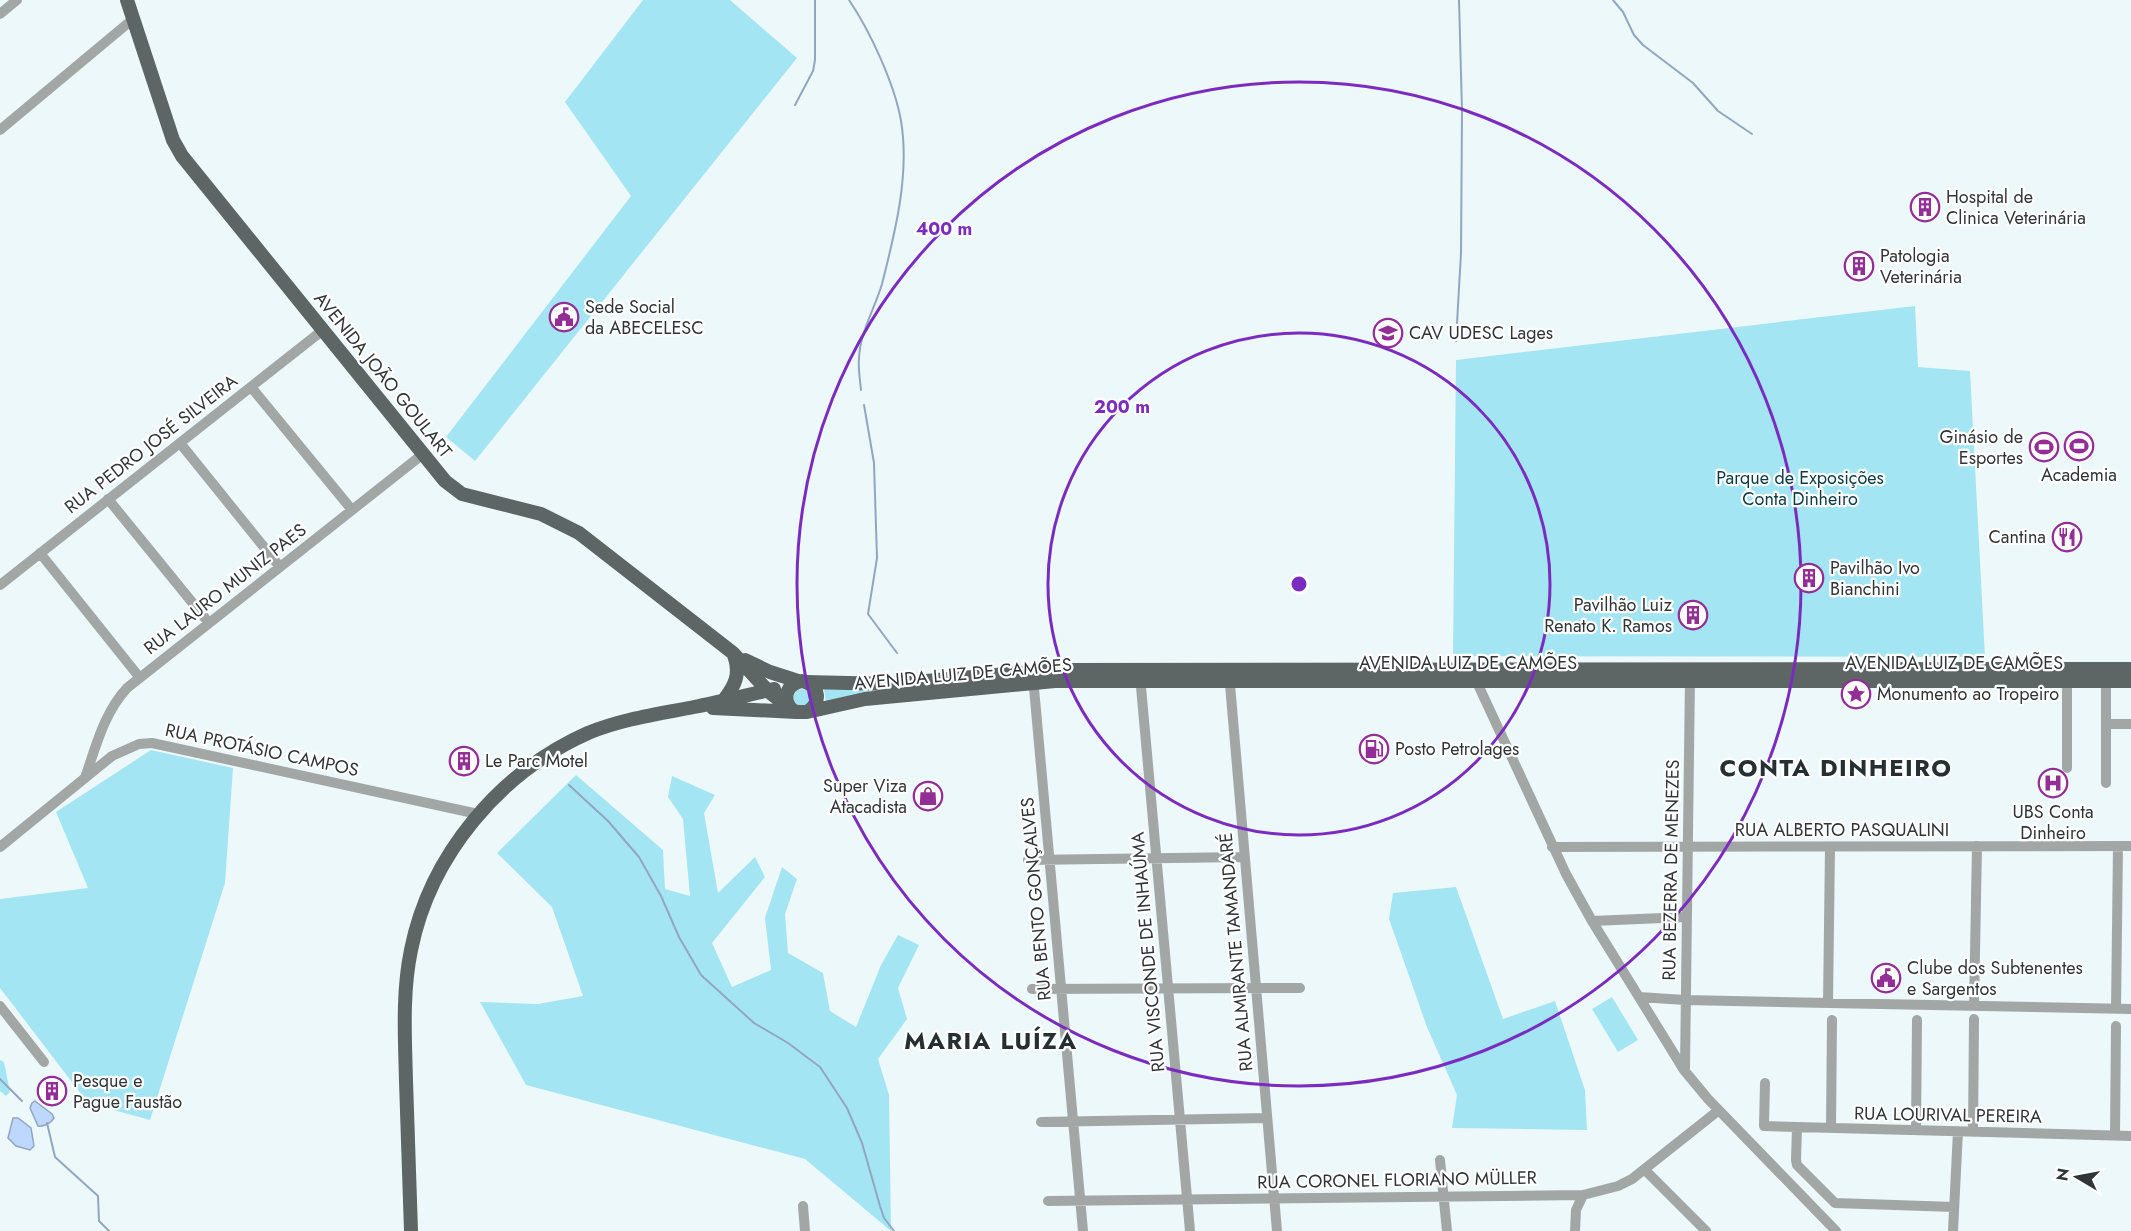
<svg xmlns="http://www.w3.org/2000/svg" width="2131" height="1231" font-family="Jost,sans-serif">
<style>
.green{fill:#a4e5f4}
.water{fill:#bed7fd;stroke:#93a6c1;stroke-width:1.5}
.lines{fill:none;stroke-linecap:round;stroke-linejoin:round}
.stream{stroke:#93a6c1;stroke-width:2}
.minor{stroke:#a2a7a6;stroke-width:10}
.major{stroke:#5d6665;stroke-width:14}
.ring{fill:none;stroke:#7b2cbf;stroke-width:3}
.labels{text-anchor:middle;dominant-baseline:central;stroke-width:4.5;stroke-linejoin:round;paint-order:stroke}
.poi-label{font-size:18px;fill:#303536;stroke:#fff;text-anchor:start}
.street-label{font-size:18px;fill:#303536;stroke:#fff}
.park-label{font-size:18px;fill:#0b3b44;stroke:#fff}
.district-label{font-size:24px;font-weight:bold;letter-spacing:1.5px;fill:#262f31;stroke:#fff}
.centre{fill:#7b2cbf;stroke:#fff;stroke-width:3}
.ring-label{font-size:18px;text-anchor:middle;font-weight:bold;fill:#7b2cbf;stroke:#fff;stroke-width:4.5;stroke-linejoin:round;paint-order:stroke}
</style>
<rect width="100%" height="100%" fill="#edf8fb"/>
<!-- green -->
<path class="green" d="M 643,0 L 730,0 L 797,58 L 475,461 L 446,437 L 631,196 L 565,102 Z
M 1915,306 L 1918,367 L 1970,371 L 1985,657 L 1453,656 L 1456,360 Z
M 1024,677 L 826,704 L 824,689 Z
M793 698a9 9 0 1 1 18 0a9 9 0 1 1-18 0Z
M 151,750 L 233,768 L 225,883 L 150,1120 L 88,1103 L 0,988 L 0,899 L 88,888 L 56,812 Z
M 576,775 L 663,850 L 665,889 L 690,896 L 683,819 L 668,797 L 672,776 L 715,795 L 704,813 L 718,893 L 755,857 L 765,877 L 712,943 L 732,987 L 771,970 L 765,918 L 782,867 L 797,879 L 785,914 L 788,953 L 823,973 L 830,1011 L 856,1027 L 881,965 L 898,935 L 919,945 L 898,988 L 907,1019 L 878,1059 L 889,1095 L 891,1231 L 805,1159 L 526,1085 L 480,1002 L 538,1004 L 583,996 L 552,907 L 497,853 Z
M 1456,887 L 1503,1019 L 1555,1001 L 1585,1090 L 1587,1130 L 1452,1128 L 1457,1095 L 1427,1027 L 1389,919 L 1393,893 Z
M 1612,997 L 1638,1040 L 1618,1052 L 1592,1009 Z
M 0,1060 L 4,1062 L 10,1092 L 6,1096 L 0,1091 Z"/>
<!-- water -->
<path class="water" d="M 35,1101 L 52,1114 L 54,1118 C 51,1123 44,1127 38,1126 L 30,1108 L 32,1103 Z
M 13,1118 L 18,1118 L 31,1128 L 34,1146 L 30,1150 L 16,1146 L 8,1138 Z"/>
<g class="lines">
<!-- stream -->
<path class="stream" d="M 849,0 C 870,31 895,85 901,121 C 910,174 895,233 882,284 C 875,308 860,332 859,358 C 858,368 860,379 861,390
M 1613,0 L 1623,12 L 1634,35 L 1643,45 L 1693,83 L 1718,111 L 1752,134
M 795,105 L 813,71 L 815,60 L 815,0
M 1456,341 L 1461,253 L 1462,110 L 1459,0
M 864,405 L 874,463 L 877,558 L 868,614 L 897,653
M 569,785 L 608,821 L 639,857 L 661,896 L 679,937 L 701,975 L 754,1023 L 788,1043 L 820,1067 L 847,1108 L 862,1143 L 880,1206 L 884,1218 L 894,1231
M 0,1079 L 22,1101
M 47,1123 L 55,1157 L 98,1196 L 99,1221 L 109,1231"/>
<!-- minor -->
<path class="minor" d="M 0,14 L 17,0
M 0,130 L 133,19
M 251,387 L 352,510
M 180,443 L 280,567
M 108,499 L 209,623
M 40,553 L 140,678
M 0,585 L 323,330
M 1229,673 L 1277,1231
M 1140,676 L 1190,1231
M 1474,676 L 1566,874 L 1592,921 L 1684,1070 L 1708,1099 L 1836,1231
M 1033,677 L 1083,1231
M 2106,681 L 2106,724 L 2131,724
M 2067,768 L 2067,681
M 85,778 C 96,746 104,713 127,688 L 423,454
M 2106,783 L 2106,724
M 0,847 L 112,756 L 139,744 L 152,743 L 478,814
M 1552,847 L 2131,846
M 1028,860 L 1245,857
M 1592,921 L 1686,917
M 1032,989 L 1300,988
M 1639,997 L 1685,1000 L 2131,1009
M 1828,1003 L 1830,847
M 0,1006 L 44,1062
M 1974,1006 L 1977,846
M 2116,1009 L 2118,846
M 1685,1068 L 1690,676
M 1765,1083 L 1764,1126 L 2131,1136
M 1041,1122 L 1267,1118
M 1797,1127 L 1796,1160 L 1797,1165 L 1835,1203 L 1954,1207
M 1831,1128 L 1832,1020
M 1916,1130 L 1917,1020
M 1973,1132 L 1974,1019
M 2115,1135 L 2116,1026
M 1440,1160 L 1447,1231
M 1645,1170 L 1706,1231
M 1048,1201 L 1583,1195 L 1618,1186 L 1632,1179 L 1719,1110
M 803,1206 L 805,1231
M 1575,1231 L 1576,1210 L 1583,1195
M 1953,1231 L 1958,1131"/>
<!-- major -->
<path class="major" d="M 127,0 L 173,140 L 182,156 L 445,481 L 462,494 L 541,514 L 579,533 L 733,653 L 768,691 L 792,710 L 797,712 L 807,712 C 822,703 820,685 802,681 C 787,684 781,698 792,710
M 745,660 L 770,672 L 798,681
M 806,682 L 891,684 L 1054,670 L 2131,669
M 723,701 C 735,686 741,674 734,655
M 713,708 L 796,712
M 807,712 L 865,699 L 1055,681 L 2131,681
M 411,1231 C 409,1181 408,1131 406,1081 C 405,1038 402,993 411,950 C 430,855 500,772 588,733 C 622,719 658,714 694,707 C 721,702 747,695 774,689"/>
</g>
<!-- distance rings -->
<g class="ring">
<circle cx="1299" cy="584" r="251"/>
<circle cx="1299" cy="584" r="502"/>
</g>
<!-- icons -->
<defs>
<g id="building-ring" transform="scale(1.5)"><circle r="9.5" fill="#fff" stroke="#922e95" stroke-width="1.5"/><path d="M-4-6H4V6H1V3H-1V6H-4ZM-2.5-4.3h1.7v1.8h-1.7ZM.8-4.3h1.7v1.8H.8ZM-2.5-1h1.7V.8h-1.7ZM.8-1h1.7V.8H.8Z" fill="#922e95"/></g>
<g id="civic-ring" transform="scale(1.5)"><circle r="9.5" fill="#fff" stroke="#922e95" stroke-width="1.5"/><path d="M-.6-6.5H3V-4.5H.6V-3L4-1V1h2V6H-6V1h2V-1L-.6-3ZM-1.2 2.5V6h2.4V2.5Z" fill="#922e95"/></g>
<g id="university-ring" transform="scale(1.5)"><circle r="9.5" fill="#fff" stroke="#922e95" stroke-width="1.5"/><path d="M0-5L7-2L0 1L-7-2ZM-4 1L0 2.5L4 1V4Q0 6-4 4Z" fill="#922e95"/></g>
<g id="stadium-ring" transform="scale(1.5)"><circle r="9.5" fill="#fff" stroke="#922e95" stroke-width="1.5"/><path d="M0-5a6.5 5 0 1 0 0 10a6.5 5 0 1 0 0-10ZM-3.5-1.8h7v3.6h-7Z" fill="#922e95"/></g>
<g id="restaurant-ring" transform="scale(1.5)"><circle r="9.5" fill="#fff" stroke="#922e95" stroke-width="1.5"/><path d="M-5-6h1v4h1v-4h1v4h1v-4h1v5L-1.5 .5V6h-2V.5L-5-1ZM5-6V6H3V1.5H1.5Q1.5-4 5-6Z" fill="#922e95"/></g>
<g id="sight-ring" transform="scale(1.5)"><circle r="9.5" fill="#fff" stroke="#922e95" stroke-width="1.5"/><path d="M0-6L1.8-2.2L6-1.7L2.9 1.2L3.7 5.4L0 3.3L-3.7 5.4L-2.9 1.2L-6-1.7L-1.8-2.2Z" fill="#922e95"/></g>
<g id="fuel-ring" transform="scale(1.5)"><circle r="9.5" fill="#fff" stroke="#922e95" stroke-width="1.5"/><path d="M-5.5-6h7V0h2V4h1.3V-2.5L3-4.5l.8-.8L6-3V5H2.5V1h-1V6h-7ZM-4.2-4.7v3.2H.2V-4.7Z" fill="#922e95"/></g>
<g id="hospital-ring" transform="scale(1.5)"><circle r="9.5" fill="#fff" stroke="#922e95" stroke-width="1.5"/><path d="M-5-5h3v3.5h4V-5h3V5h-3V1.5h-4V5h-3Z" fill="#922e95"/></g>
<g id="shop-ring" transform="scale(1.5)"><circle r="9.5" fill="#fff" stroke="#922e95" stroke-width="1.5"/><path d="M-5-2.5h2.3a2.7 3.5 0 0 1 5.4 0H5L5.5 6h-11ZM-1.5-2.5h3a1.5 2.3 0 0 0-3 0Z" fill="#922e95"/></g>
</defs>
<g fill-rule="evenodd">
<use href="#building-ring" x="1925" y="207"/>
<use href="#building-ring" x="1859" y="266"/>
<use href="#civic-ring" x="564" y="317"/>
<use href="#university-ring" x="1388" y="333"/>
<use href="#stadium-ring" x="2079" y="446"/>
<use href="#stadium-ring" x="2044" y="447"/>
<use href="#restaurant-ring" x="2067" y="537"/>
<use href="#building-ring" x="1809" y="578"/>
<use href="#building-ring" x="1693" y="615"/>
<use href="#sight-ring" x="1856" y="694"/>
<use href="#fuel-ring" x="1374" y="749"/>
<use href="#building-ring" x="464" y="761"/>
<use href="#hospital-ring" x="2053" y="783"/>
<use href="#shop-ring" x="928" y="796"/>
<use href="#civic-ring" x="1886" y="978"/>
<use href="#building-ring" x="52" y="1091"/>
</g>
<g class="labels">
<!-- poi labels -->
<g class="poi-label">
<text x="1946" y="197">Hospital de<tspan x="1946" dy="21">Clinica Veterinária</tspan></text>
<text x="1880" y="256">Patologia<tspan x="1880" dy="21">Veterinária</tspan></text>
<text x="585" y="307">Sede Social<tspan x="585" dy="21">da ABECELESC</tspan></text>
<text x="1409" y="333">CAV UDESC Lages</text>
<text x="2023" y="437" text-anchor="end">Ginásio de<tspan x="2023" dy="21">Esportes</tspan></text>
<text x="2079" y="475" text-anchor="middle">Academia</text>
<text x="2046" y="537" text-anchor="end">Cantina</text>
<text x="1830" y="568">Pavilhão Ivo<tspan x="1830" dy="21">Bianchini</tspan></text>
<text x="1672" y="605" text-anchor="end">Pavilhão Luiz<tspan x="1672" dy="21">Renato K. Ramos</tspan></text>
<text x="1877" y="694">Monumento ao Tropeiro</text>
<text x="1395" y="749">Posto Petrolages</text>
<text x="485" y="761">Le Parc Motel</text>
<text x="907" y="786" text-anchor="end">Super Viza<tspan x="907" dy="21">Atacadista</tspan></text>
<text x="2053" y="812" text-anchor="middle">UBS Conta<tspan x="2053" dy="21">Dinheiro</tspan></text>
<text x="1907" y="968">Clube dos Subtenentes<tspan x="1907" dy="21">e Sargentos</tspan></text>
<text x="73" y="1081">Pesque e<tspan x="73" dy="21">Pague Faustão</tspan></text>
</g>
<!-- street labels -->
<g class="street-label">
<text transform="translate(383 375) rotate(51)">AVENIDA JOÃO GOULART</text>
<text transform="translate(151 444) rotate(-38)">RUA PEDRO JOSÉ SILVEIRA</text>
<text transform="translate(225 589) rotate(-38)">RUA LAURO MUNIZ PAES</text>
<text x="1468" y="663">AVENIDA LUIZ DE CAMÕES</text>
<text x="1954" y="663">AVENIDA LUIZ DE CAMÕES</text>
<text transform="translate(963 674) rotate(-5)">AVENIDA LUIZ DE CAMÕES</text>
<text transform="translate(262 750) rotate(12)">RUA PROTÁSIO CAMPOS</text>
<text x="1842" y="830">RUA ALBERTO PASQUALINI</text>
<text transform="translate(1671 870) rotate(-89)">RUA BEZERRA DE MENEZES</text>
<text transform="translate(1036 899) rotate(-95)">RUA BENTO GONÇALVES</text>
<text transform="translate(1148 952) rotate(-95)">RUA VISCONDE DE INHAÚMA</text>
<text transform="translate(1236 952) rotate(-95)">RUA ALMIRANTE TAMANDARÉ</text>
<text transform="translate(1948 1115) rotate(1)">RUA LOURIVAL PEREIRA</text>
<text transform="translate(1397 1180) rotate(-1)">RUA CORONEL FLORIANO MÜLLER</text>
</g>
<!-- park labels -->
<g class="park-label">
<text x="1800" y="478">Parque de Exposições<tspan x="1800" dy="21">Conta Dinheiro</tspan></text>
</g>
<!-- district labels -->
<g class="district-label">
<text x="1836" y="767">CONTA DINHEIRO</text>
<text x="991" y="1040">MARIA LUÍZA</text>
</g>
</g>
<circle cx="1299" cy="584" r="9" class="centre"/>
<g class="ring-label">
<text x="944" y="235">400 m</text>
<text x="1122" y="413">200 m</text>
</g>
<!-- north arrow -->
<g transform="translate(2077 1177) rotate(280)" stroke="#ffffff" stroke-width="4.5" paint-order="stroke">
<path d="M0-4.5L10 22L0 15L-10 22Z" fill="#303536"/>
<text y="-9" font-size="16" font-weight="bold" text-anchor="middle" fill="#303536">N</text>
</g>
</svg>
